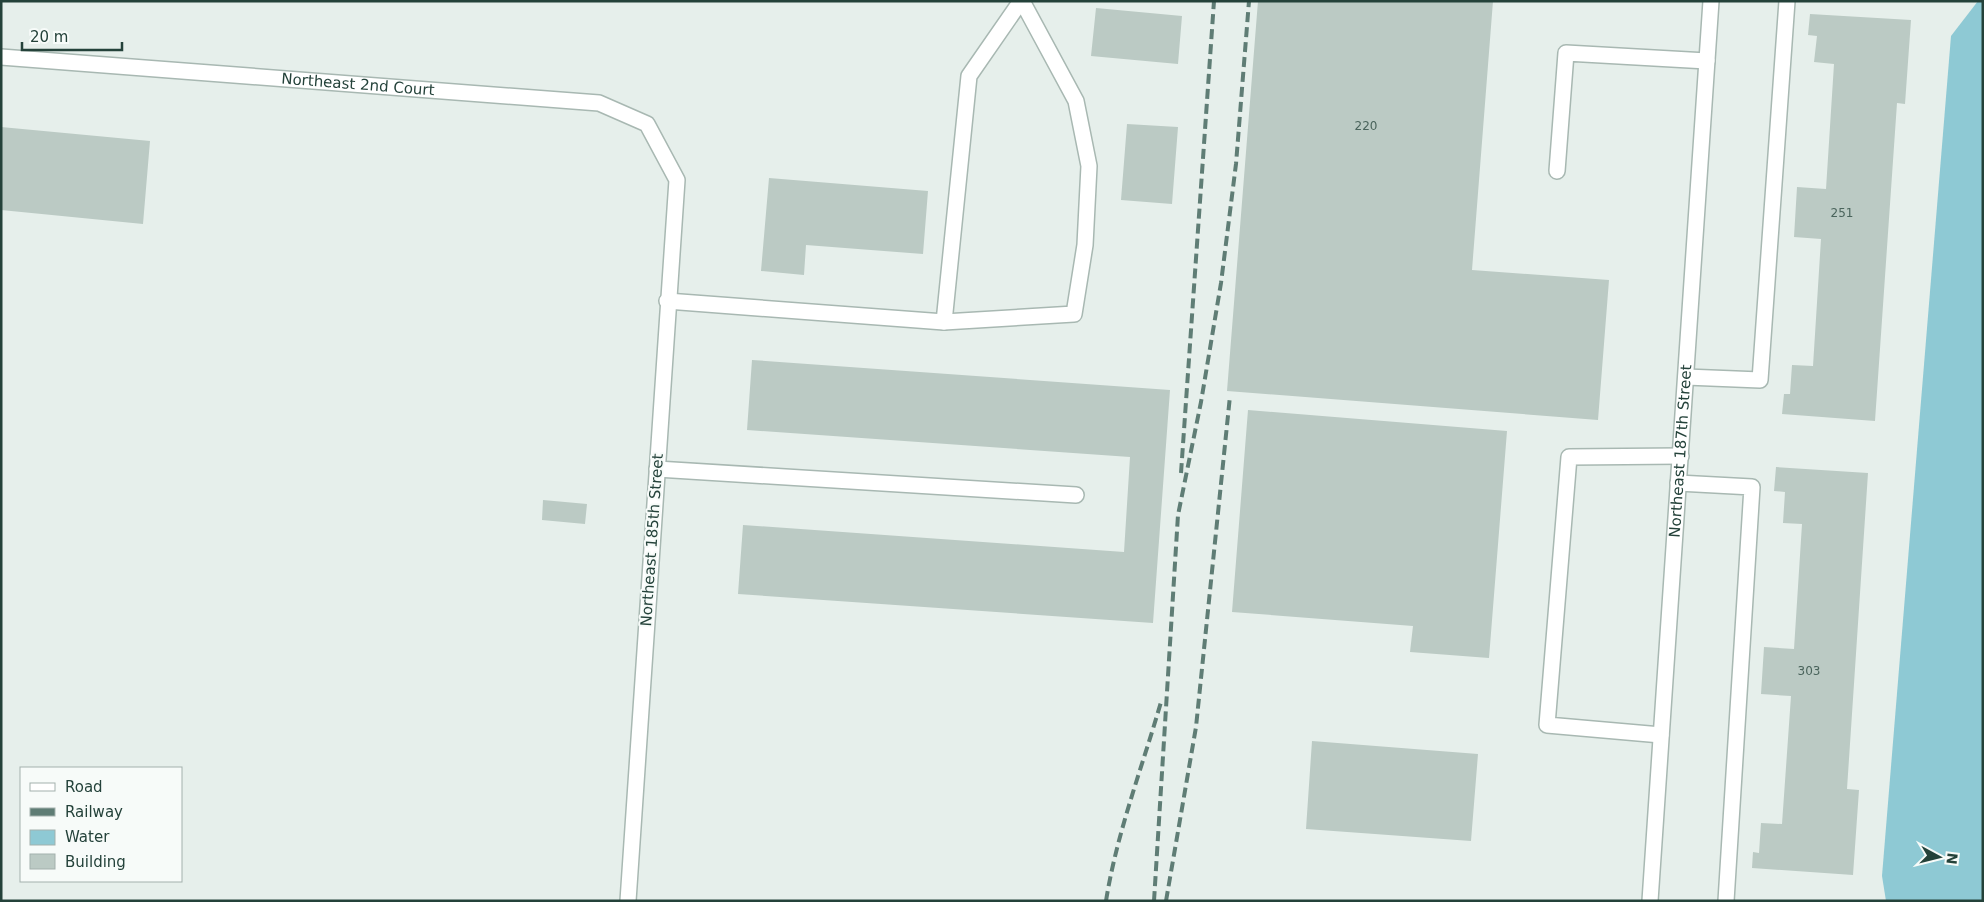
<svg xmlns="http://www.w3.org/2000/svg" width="1984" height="902" font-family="'DejaVu Sans',sans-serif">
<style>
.water{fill:#8ec9d4}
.building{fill:#bbcac4}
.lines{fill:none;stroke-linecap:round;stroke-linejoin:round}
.minor-casing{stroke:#a8b8b2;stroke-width:18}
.minor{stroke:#fff;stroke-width:15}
.rail{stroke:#5f7d75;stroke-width:4;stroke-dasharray:10 5;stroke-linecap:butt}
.labels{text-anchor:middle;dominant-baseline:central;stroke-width:4;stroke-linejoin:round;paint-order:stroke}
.number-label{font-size:12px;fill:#4a645c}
.street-label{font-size:15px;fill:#24423a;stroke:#f7fbf9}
</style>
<rect width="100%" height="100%" fill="#e6efeb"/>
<!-- water -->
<path class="water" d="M 1978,1 L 1983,1 L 1983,901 L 1886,901 L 1882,876 L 1951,36 Z"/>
<!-- building -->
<path class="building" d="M 1258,1 L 1493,1 L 1472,270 L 1609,280 L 1598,420 L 1227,391 Z
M 1096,8 L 1182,16 L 1178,64 L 1091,56 Z
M 1810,14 L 1911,20 L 1905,104 L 1897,103 L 1875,421 L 1782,414 L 1784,394 L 1790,394 L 1792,365 L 1813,366 L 1821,239 L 1794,237 L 1797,187 L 1826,189 L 1834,64 L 1814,62 L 1817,36 L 1808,35 Z
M 1127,124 L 1178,127 L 1172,204 L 1121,200 Z
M 1,127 L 150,141 L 143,224 L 1,210 Z
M 769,178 L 928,191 L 923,254 L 806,245 L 804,275 L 761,271 Z
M 752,360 L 1170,390 L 1153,623 L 738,594 L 743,525 L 1124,552 L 1130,457 L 747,430 Z
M 1248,410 L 1507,431 L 1489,658 L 1410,652 L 1413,626 L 1232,612 Z
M 1776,467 L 1868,473 L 1847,789 L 1859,790 L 1853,875 L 1752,868 L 1753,852 L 1759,853 L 1761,823 L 1782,824 L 1791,696 L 1761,694 L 1764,647 L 1794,649 L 1802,524 L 1783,523 L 1785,492 L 1774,491 Z
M 543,500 L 587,504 L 585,524 L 542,520 Z
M 1312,741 L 1478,754 L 1471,841 L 1306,829 Z"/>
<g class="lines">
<!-- minor casing -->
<g class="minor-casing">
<g id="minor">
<path id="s1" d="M 1,57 L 599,103 L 647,124 L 677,180 L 628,901"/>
<path d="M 1557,171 L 1566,53 L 1707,61"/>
<path d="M 667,301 L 944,322 L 969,76 L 1021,1"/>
<path d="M 944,322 L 1074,314 L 1085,245 L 1089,166 L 1076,101 L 1022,1"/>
<path d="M 1686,377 L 1760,380 L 1787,1"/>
<path d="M 657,469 L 1076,495"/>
<path d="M 1678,483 L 1752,487 L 1726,901"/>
<path d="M 1661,735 L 1547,725 L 1569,457 L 1681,456"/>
<path id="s2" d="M 1650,901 L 1711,1"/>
</g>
</g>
<!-- minor -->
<use href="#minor" class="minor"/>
<!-- rail -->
<path class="rail" d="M 1181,473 L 1214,1
M 1106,901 C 1117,832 1142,768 1161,702
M 1154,901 L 1178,515 L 1201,402 L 1221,283 L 1236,164 L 1249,1
M 1166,901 L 1196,727 L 1230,396"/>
</g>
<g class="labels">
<!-- number labels -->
<g class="number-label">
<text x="1366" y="126">220</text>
<text x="1842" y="213">251</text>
<text x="1809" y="671">303</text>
</g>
<!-- street labels -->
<g class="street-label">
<text stroke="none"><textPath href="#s1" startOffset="358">Northeast 2nd Court</textPath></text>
<text stroke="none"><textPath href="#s2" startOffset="451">Northeast 187th Street</textPath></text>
<text transform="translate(652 540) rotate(-86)">Northeast 185th Street</text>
</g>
</g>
<!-- border -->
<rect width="1984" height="902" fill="none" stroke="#24423a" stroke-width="5"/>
<!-- legend -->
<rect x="20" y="767" width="162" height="115" fill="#f7fbf9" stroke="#a3b1ad"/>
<rect x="30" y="783" width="25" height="8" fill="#ffffff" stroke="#a3b1ad"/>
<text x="65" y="792" font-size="15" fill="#24423a">Road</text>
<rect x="30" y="808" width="25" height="8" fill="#5f7d75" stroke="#a3b1ad"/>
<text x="65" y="817" font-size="15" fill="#24423a">Railway</text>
<rect x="30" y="830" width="25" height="15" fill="#8ec9d4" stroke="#a3b1ad"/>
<text x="65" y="842" font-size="15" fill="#24423a">Water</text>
<rect x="30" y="854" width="25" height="15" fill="#bbcac4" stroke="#a3b1ad"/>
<text x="65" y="867" font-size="15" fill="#24423a">Building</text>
<!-- north arrow -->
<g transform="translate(1939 857) rotate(97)" stroke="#f7fbf9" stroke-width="4" paint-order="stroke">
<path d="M0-4L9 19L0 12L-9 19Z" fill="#24423a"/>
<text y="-8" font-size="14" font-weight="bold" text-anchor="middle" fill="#24423a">N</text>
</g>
<!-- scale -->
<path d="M22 42v8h100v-8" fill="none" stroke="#24423a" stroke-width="2.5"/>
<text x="30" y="42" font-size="15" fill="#24423a" stroke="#f7fbf9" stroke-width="4" paint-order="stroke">20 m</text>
</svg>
